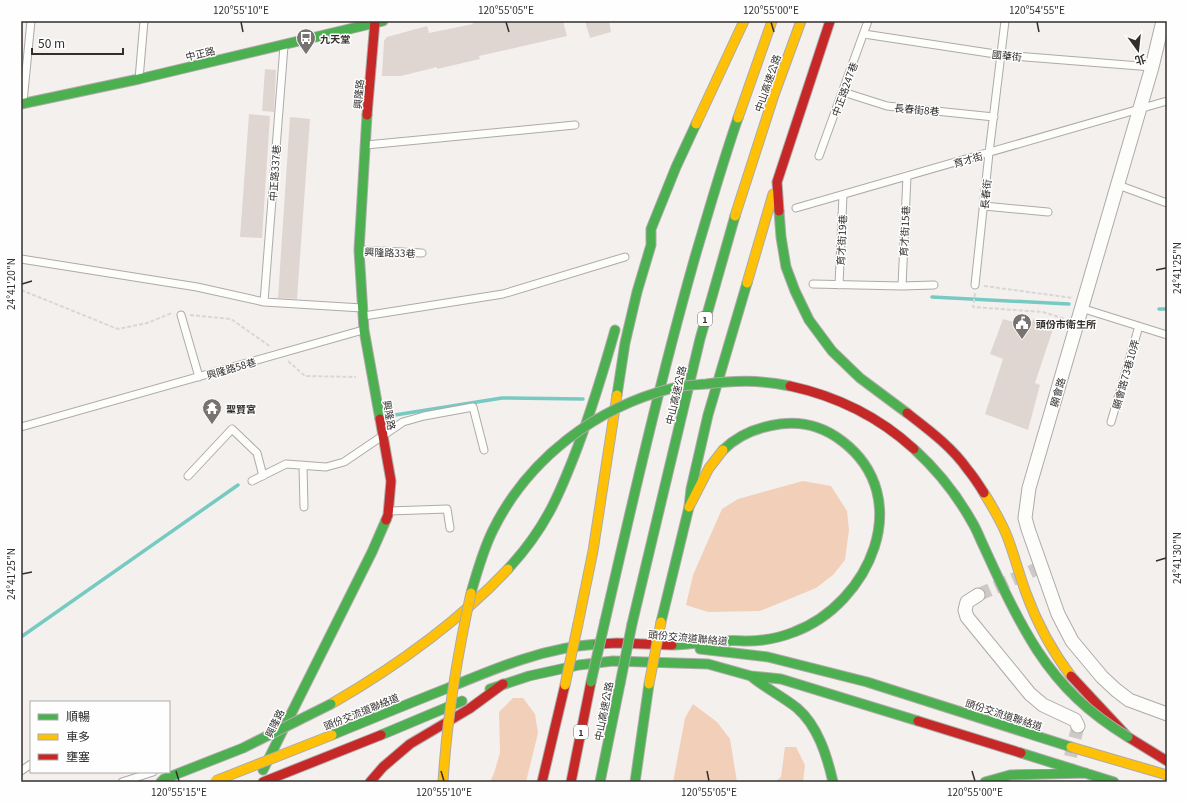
<svg xmlns="http://www.w3.org/2000/svg" width="1188" height="803" font-family="Georgia,'Noto Sans TC',serif">
<style>
.green{fill:#f2cfb9}
.lines{fill:none;stroke-linecap:round;stroke-linejoin:round}
.stream{stroke:#77cac2;stroke-width:3.5}
.building{fill:#e0d6d1}
.street-tunnel{stroke:#cdc9c7;stroke-width:13;stroke-dasharray:13 6;stroke-linecap:butt}
.lane-casing{stroke:#aeaaa9;stroke-width:9}
.street-casing{stroke:#aeaaa9;stroke-width:15}
.fast-casing{stroke:#aeaaa9;stroke-width:11}
.slow-casing{stroke:#aeaaa9;stroke-width:11}
.jam-casing{stroke:#aeaaa9;stroke-width:11}
.path{stroke:#d9d7d6;stroke-width:2;stroke-dasharray:4 2;stroke-linecap:butt}
.lane{stroke:#fdfdfc;stroke-width:7}
.street{stroke:#fdfdfc;stroke-width:13}
.fast{stroke:#4caf50;stroke-width:9}
.slow{stroke:#ffc107;stroke-width:9}
.jam{stroke:#c62828;stroke-width:9}
.fast-bridge-casing{stroke:#aeaaa9;stroke-width:11;stroke-linecap:butt}
.slow-bridge-casing{stroke:#aeaaa9;stroke-width:11;stroke-linecap:butt}
.jam-bridge-casing{stroke:#aeaaa9;stroke-width:11;stroke-linecap:butt}
.fast-bridge{stroke:#4caf50;stroke-width:9}
.slow-bridge{stroke:#ffc107;stroke-width:9}
.jam-bridge{stroke:#c62828;stroke-width:9}
.ticks{fill:none;stroke:#322f2d;stroke-width:1.5}
.labels{text-anchor:middle;dominant-baseline:central;stroke-width:3;stroke-linejoin:round;paint-order:stroke}
.shield{fill:#fefefe;stroke:#6f6d6c;stroke-width:1}
.shield-label{font-size:9px;font-weight:bold;fill:#322f2d}
.poi-label{font-size:10px;font-weight:bold;fill:#322f2d;stroke:#fefefe;text-anchor:start}
.street-label{font-size:10px;fill:#322f2d;stroke:#fefefe}
.neatline{fill:none;stroke:#322f2d;stroke-width:1.5}
.ticks-label{font-size:10px;text-anchor:middle;fill:#322f2d}
</style>
<rect width="100%" height="100%" fill="#f4f0ee"/>
<!-- green -->
<path class="green" d="M 803,481 L 831,486 L 847,511 L 849,530 L 845,560 L 833,575 L 816,588 L 760,611 L 708,612 L 686,605 L 693,575 L 722,509 L 738,499 Z
M 513,698 L 523,698 L 535,714 L 538,733 L 526,782 L 490,782 L 494,773 L 500,753 L 499,712 Z
M 693,704 L 717,722 L 730,739 L 737,782 L 673,782 L 685,718 Z
M 785,747 L 796,747 L 805,765 L 803,782 L 775,782 L 781,777 Z"/>
<g class="lines">
<!-- stream -->
<path class="stream" d="M 932,297 L 1069,304
M 1159,309 L 1167,309
M 395,415 L 502,398 L 583,399
M 21,637 L 238,485"/>
</g>
<!-- building -->
<path class="building" d="M 472,21 L 563,21 L 567,36 L 479,56 L 480,59 L 437,69 L 437,67 L 401,76 L 382,76 L 384,41 L 387,37 L 427,26 L 429,33 L 473,24 Z
M 585,21 L 609,21 L 611,32 L 590,38 Z
M 265,69 L 276,70 L 274,112 L 262,111 Z
M 249,114 L 270,116 L 262,238 L 240,237 Z
M 290,117 L 310,119 L 297,299 L 278,298 Z
M 1003,319 L 1031,327 L 1033,319 L 1054,326 L 1035,383 L 1040,385 L 1028,430 L 985,414 L 1003,359 L 990,354 Z"/>
<g class="lines">
<!-- street-tunnel -->
<path class="street-tunnel" d="M 978,595 L 1041,567
M 1066,775 L 1078,726"/>
<!-- lane casing -->
<g class="lane-casing">
<path id="lane" d="M 864,34 L 1002,55 L 1152,67
M 139,79 L 144,21
M 843,92 L 887,106 L 994,117
M 23,102 L 31,21
M 366,145 L 575,125
M 819,156 L 868,21
M 1118,185 L 1167,203
M 984,206 L 1048,212
M 796,208 L 1167,101
M 360,250 L 422,253
M 21,259 L 197,287 L 264,302 L 362,308
M 813,284 L 902,286 L 934,285
M 839,285 L 843,195
M 975,285 L 989,153 L 1005,21
M 902,286 L 907,176
M 264,302 L 284,46
M 1081,308 L 1167,335
M 181,315 L 199,377
M 364,316 L 503,294 L 625,257
M 1111,422 L 1139,326
M 21,427 L 363,330
M 303,465 L 304,507
M 188,476 L 232,429 L 257,453 L 263,476
M 252,481 L 286,464 L 326,467 L 344,462 L 403,422 L 424,416 L 473,407 L 484,450
M 389,511 L 447,509 L 450,528
M 21,771 L 31,764
M 122,782 L 153,772"/>
</g>
<!-- street casing -->
<g class="street-casing">
<path id="street" d="M 1163,21 L 1152,67 L 1029,488 L 1025,518 L 1028,529 L 1058,614 L 1072,641 L 1102,677 L 1116,690 L 1129,700 L 1167,714
M 978,595 L 967,602 L 965,610 L 967,617 L 1030,694 L 1043,705 L 1075,720 L 1078,726"/>
</g>
<!-- fast casing -->
<g class="fast-casing">
<path id="fast" d="M 21,104 L 139,79 L 383,21
M 367,115 L 359,250 L 364,330 L 380,419
M 779,211 L 781,237 L 786,267 L 795,291 L 809,320 L 832,351 L 860,378 L 907,413
M 617,395 L 625,343 L 637,292 L 651,245 L 651,229 L 676,167 L 696,124
M 508,569 C 545,529 559,496 578,446 C 592,408 604,369 615,330
M 605,621 C 633,499 661,377 695,257 C 709,210 722,164 738,118
M 661,622 L 689,507 L 691,489 L 708,415 L 747,283
M 632,624 L 700,339 L 735,216
M 674,645 C 691,644 708,641 725,641 C 732,640 740,641 747,641 C 763,641 779,638 794,632 C 869,604 917,498 842,441 C 824,427 803,421 780,424 C 758,427 739,434 723,450
M 700,649 L 768,657 L 867,682 L 1071,747
M 751,676 C 765,688 782,696 797,708 C 818,726 827,756 833,782
M 490,689 L 529,676 L 579,665 L 613,661 L 708,664 L 751,676 L 781,679 L 918,721
M 332,735 C 371,719 410,703 448,688 C 496,668 546,647 598,644
M 381,735 L 462,701
M 1021,753 L 1114,782
M 263,770 L 372,552 L 386,520
M 161,782 L 164,779 L 243,748
M 600,782 L 620,684
M 635,782 L 649,684
M 985,782 L 1010,775 L 1086,773"/>
</g>
<!-- slow casing -->
<g class="slow-casing">
<path id="slow" d="M 738,118 L 772,21
M 696,124 L 744,21
M 735,216 L 774,95 L 801,21
M 747,283 L 773,194
M 984,493 C 992,506 1001,521 1007,536 C 1014,554 1019,574 1026,593 C 1037,623 1052,651 1071,676
M 689,507 L 709,468 L 723,450
M 578,624 L 593,551 L 617,395
M 331,704 C 395,667 457,623 508,569
M 1071,747 L 1167,775"/>
</g>
<!-- jam casing -->
<g class="jam-casing">
<path id="jam" d="M 367,115 L 375,21
M 779,211 L 777,182 L 830,21
M 907,413 C 929,430 952,447 968,470 C 974,477 979,485 984,493
M 380,419 L 391,481 L 388,515 L 386,520
M 598,644 L 617,643 L 672,645
M 1071,676 L 1128,737 L 1167,761
M 918,721 L 1021,753
M 263,782 L 381,735
M 370,782 L 383,767 L 410,744 L 469,709 L 503,684
M 542,782 L 565,685
M 571,782 L 591,682"/>
</g>
<!-- path -->
<path class="path" d="M 984,286 L 1073,298
M 21,290 L 118,329 L 147,323 L 172,313
M 975,293 L 973,307 L 1043,312 L 1065,319
M 190,315 L 231,319 L 271,347
M 288,361 L 305,376 L 356,377"/>
<!-- lane -->
<use href="#lane" class="lane"/>
<!-- street -->
<use href="#street" class="street"/>
<!-- fast -->
<use href="#fast" class="fast"/>
<!-- slow -->
<use href="#slow" class="slow"/>
<!-- jam -->
<use href="#jam" class="jam"/>
<!-- fast-bridge casing -->
<g class="fast-bridge-casing">
<path id="fast-bridge" d="M 914,449 C 937,470 957,495 972,522 C 977,530 980,539 984,547 C 1000,582 1016,617 1037,650 C 1062,688 1089,713 1128,737
M 471,593 C 477,572 483,550 493,530 C 528,459 596,407 673,388 C 684,385 695,385 706,384 C 737,380 759,380 790,386
M 591,682 L 605,621
M 620,684 L 632,624
M 243,748 L 331,704"/>
</g>
<!-- slow-bridge casing -->
<g class="slow-bridge-casing">
<path id="slow-bridge" d="M 649,684 L 661,622
M 565,685 L 578,624
M 215,781 L 332,735
M 443,782 C 447,718 457,656 471,593"/>
</g>
<!-- jam-bridge casing -->
<g class="jam-bridge-casing">
<path id="jam-bridge" d="M 790,386 C 836,396 879,417 914,449"/>
</g>
<!-- fast-bridge -->
<use href="#fast-bridge" class="fast-bridge"/>
<!-- slow-bridge -->
<use href="#slow-bridge" class="slow-bridge"/>
<!-- jam-bridge -->
<use href="#jam-bridge" class="jam-bridge"/>
</g>
<!-- ticks -->
<path class="ticks" d="M 241,22 L 243,32M 506,22 L 509,32M 771,22 L 774,32M 1037,22 L 1039,32M 1156,270 L 1166,268M 22,284 L 32,281M 1156,561 L 1166,558M 22,574 L 32,572M 176,771 L 179,781M 441,771 L 444,781M 707,771 L 709,781M 972,771 L 975,781"/>
<!-- icons -->
<defs>
<g id="bus-pin" transform="scale(1)"><path d="M0 17L-7.5 6A9.5 9.5 0 1 1 7.5 6Z" fill="#767371" stroke="#fefefe"/><path d="M-5-6H5V4H4V6H2V4H-2V6H-4V4H-5ZM-3.5-4V0h7V-4ZM-3.5 1.2v1.5H-2V1.2ZM2 1.2v1.5H3.5V1.2Z" fill="#fff"/></g>
<g id="civic-pin" transform="scale(1)"><path d="M0 17L-7.5 6A9.5 9.5 0 1 1 7.5 6Z" fill="#767371" stroke="#fefefe"/><path d="M-.6-6.5H3V-4.5H.6V-3L4-1V1h2V6H-6V1h2V-1L-.6-3ZM-1.2 2.5V6h2.4V2.5Z" fill="#fff"/></g>
<g id="temple-pin" transform="scale(1)"><path d="M0 17L-7.5 6A9.5 9.5 0 1 1 7.5 6Z" fill="#767371" stroke="#fefefe"/><path d="M0-6L5-2H3V0L6.5 2.5H4V6H1.5V3h-3V6H-4V2.5H-6.5L-3 0V-2H-5Z" fill="#fff"/></g>
</defs>
<g fill-rule="evenodd">
<use href="#bus-pin" x="306" y="38"/>
<use href="#civic-pin" x="1022" y="323"/>
<use href="#temple-pin" x="212" y="408"/>
</g>
<g class="labels">
<!-- shield labels -->
<g class="shield">
<rect x="698" y="312" width="14" height="14" rx="3"/>
<rect x="574" y="725" width="14" height="14" rx="3"/>
</g>
<g class="shield-label">
<text x="705" y="319">1</text>
<text x="581" y="732">1</text>
</g>
<!-- poi labels -->
<g class="poi-label">
<text x="320" y="38">九天堂</text>
<text x="1036" y="323">頭份市衛生所</text>
<text x="226" y="408">聖賢宮</text>
</g>
<!-- street labels -->
<g class="street-label">
<text transform="translate(200 53) rotate(-13)">中正路</text>
<text transform="translate(1007 55) rotate(6)">國華街</text>
<text transform="translate(767 83) rotate(-71)">中山高速公路</text>
<text transform="translate(844 89) rotate(-70)">中正路247巷</text>
<text transform="translate(358 94) rotate(-85)">興隆路</text>
<text transform="translate(917 109) rotate(5)">長春街8巷</text>
<text transform="translate(968 159) rotate(-16)">育才街</text>
<text transform="translate(274 173) rotate(-86)">中正路337巷</text>
<text transform="translate(985 194) rotate(-84)">長春街</text>
<text transform="translate(904 231) rotate(-87)">育才街15巷</text>
<text transform="translate(841 240) rotate(-87)">育才街19巷</text>
<text transform="translate(390 252) rotate(2)">興隆路33巷</text>
<text transform="translate(231 368) rotate(-16)">興隆路58巷</text>
<text transform="translate(1125 374) rotate(-74)">顯會路73巷10弄</text>
<text transform="translate(1057 392) rotate(-74)">顯會路</text>
<text transform="translate(675 395) rotate(-77)">中山高速公路</text>
<text transform="translate(390 415) rotate(80)">興隆路</text>
<text transform="translate(688 637) rotate(5)">頭份交流道聯絡道</text>
<text transform="translate(361 711) rotate(-22)">頭份交流道聯絡道</text>
<text transform="translate(603 711) rotate(-79)">中山高速公路</text>
<text transform="translate(1004 714) rotate(18)">頭份交流道聯絡道</text>
<text transform="translate(274 723) rotate(-64)">興隆路</text>
</g>
</g>
<!-- border -->
<rect width="1188" height="803" fill="none" stroke="#fefefe" stroke-width="44"/>
<!-- legend -->
<rect x="30" y="701" width="140" height="72" fill="#fefefe" stroke="#acabaa"/>
<rect x="38" y="714" width="20" height="6" fill="#4caf50" stroke="#acabaa"/>
<text x="66" y="721" font-size="12" fill="#322f2d">順暢</text>
<rect x="38" y="734" width="20" height="6" fill="#ffc107" stroke="#acabaa"/>
<text x="66" y="741" font-size="12" fill="#322f2d">車多</text>
<rect x="38" y="754" width="20" height="6" fill="#c62828" stroke="#acabaa"/>
<text x="66" y="761" font-size="12" fill="#322f2d">壅塞</text>
<!-- north arrow -->
<g transform="translate(1138 50) rotate(165)" stroke="#fefefe" stroke-width="3" paint-order="stroke">
<path d="M0-3L7 15L0 10L-7 15Z" fill="#322f2d"/>
<text y="-6" font-size="11" font-weight="bold" text-anchor="middle" fill="#322f2d">北</text>
</g>
<!-- scale -->
<path d="M32 48v6h91v-6" fill="none" stroke="#322f2d" stroke-width="2"/>
<text x="38" y="48" font-size="12" fill="#322f2d" stroke="#fefefe" stroke-width="3" paint-order="stroke">50 m</text>
<rect x="22" y="22" width="1144" height="759" class="neatline"/>
<g class="ticks-label">
<text x="241" y="14">120°55'10"E</text>
<text x="506" y="14">120°55'05"E</text>
<text x="771" y="14">120°55'00"E</text>
<text x="1037" y="14">120°54'55"E</text>
<text transform="translate(1177 268) rotate(-90)" y="4">24°41'25"N</text>
<text transform="translate(11 284) rotate(-90)" y="4">24°41'20"N</text>
<text transform="translate(1177 558) rotate(-90)" y="4">24°41'30"N</text>
<text transform="translate(11 574) rotate(-90)" y="4">24°41'25"N</text>
<text x="179" y="796">120°55'15"E</text>
<text x="444" y="796">120°55'10"E</text>
<text x="709" y="796">120°55'05"E</text>
<text x="975" y="796">120°55'00"E</text>
</g>
</svg>
